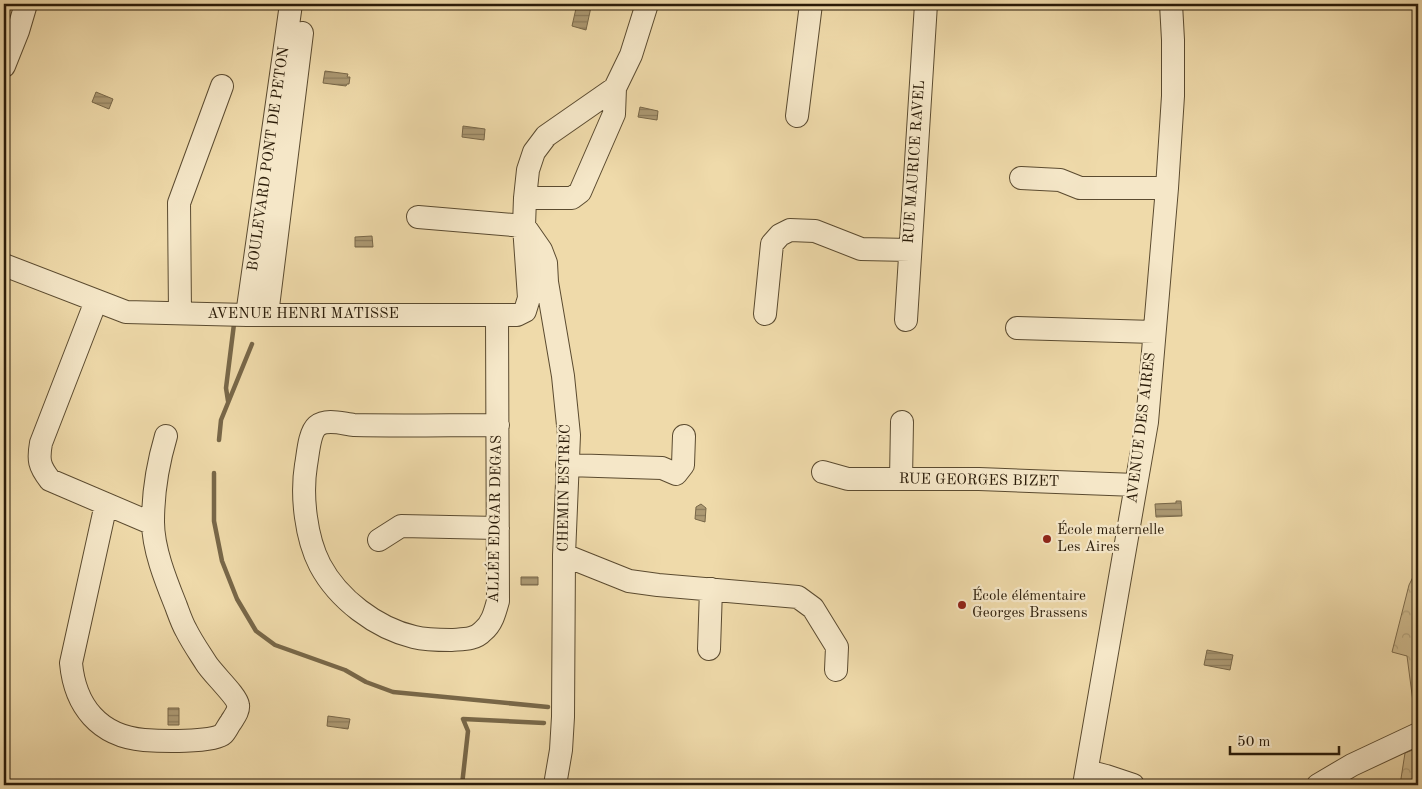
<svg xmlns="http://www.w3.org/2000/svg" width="1422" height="789" font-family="'Old Standard TT',serif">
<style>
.forest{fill:url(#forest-crowns);stroke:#7c6a4b}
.water{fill:url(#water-rules);stroke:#786748}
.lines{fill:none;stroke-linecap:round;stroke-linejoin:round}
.stream{stroke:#786748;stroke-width:4.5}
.minor-casing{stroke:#5b4b30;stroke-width:24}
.minor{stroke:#f5e7c8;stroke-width:22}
.poi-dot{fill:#8f2418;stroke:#f5e7c8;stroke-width:2}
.labels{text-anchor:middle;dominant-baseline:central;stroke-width:4.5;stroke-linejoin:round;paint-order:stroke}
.street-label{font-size:15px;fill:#2a1b08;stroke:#f5e7c8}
.poi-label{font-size:15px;fill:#2a1b08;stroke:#f5e7c8;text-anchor:start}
</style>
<defs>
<pattern id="forest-crowns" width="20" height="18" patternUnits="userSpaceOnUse" patternTransform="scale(1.25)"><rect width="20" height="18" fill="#ceba8e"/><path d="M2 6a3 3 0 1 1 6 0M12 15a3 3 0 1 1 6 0" fill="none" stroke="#b19f79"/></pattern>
<pattern id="water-rules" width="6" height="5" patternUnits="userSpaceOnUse" patternTransform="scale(1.25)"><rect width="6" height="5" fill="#ac9973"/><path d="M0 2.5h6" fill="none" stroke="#8c7c5c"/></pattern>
</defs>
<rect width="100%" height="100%" fill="#efdaaa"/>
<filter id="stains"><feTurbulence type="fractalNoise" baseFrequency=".004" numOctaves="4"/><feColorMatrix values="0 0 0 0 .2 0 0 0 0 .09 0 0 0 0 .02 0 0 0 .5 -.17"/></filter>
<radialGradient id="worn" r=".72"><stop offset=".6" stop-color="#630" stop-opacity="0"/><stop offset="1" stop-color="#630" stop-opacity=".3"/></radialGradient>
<!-- forest -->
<path class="forest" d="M 1418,567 L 1418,724 L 1416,725 L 1407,656 L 1392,652 L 1409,585 Z
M 1418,748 L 1418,785 L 1400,785 L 1405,753 Z"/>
<!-- water -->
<path class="water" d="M 577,4 L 591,7 L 586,30 L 572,26 Z
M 325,71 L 348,74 L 347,77 L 350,77 L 349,84 L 347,84 L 346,86 L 323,83 Z
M 96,92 L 113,99 L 109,109 L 92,102 Z
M 640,107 L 658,111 L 657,120 L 638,117 Z
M 463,126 L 485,129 L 484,140 L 462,137 Z
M 372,236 L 373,247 L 355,247 L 355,237 Z
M 1176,501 L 1181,501 L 1182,516 L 1156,517 L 1155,504 L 1176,503 Z
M 701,504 L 706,508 L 705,522 L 695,519 L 696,507 Z
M 521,577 L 538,577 L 538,585 L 521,585 Z
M 1207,650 L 1233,655 L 1230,670 L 1204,665 Z
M 168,708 L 179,708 L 179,725 L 168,725 Z
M 328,716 L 350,719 L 348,729 L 327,726 Z"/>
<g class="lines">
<!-- stream -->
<path class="stream" d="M 228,401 L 226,388 L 234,324
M 219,440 L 221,420 L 252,344
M 214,473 L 214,521 L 222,561 L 237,599 L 256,631 L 275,645 L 345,670 L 366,682 L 393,692 L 548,707
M 462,785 L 468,731 L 463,719 L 544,723"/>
<!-- minor casing -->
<g class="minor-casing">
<path id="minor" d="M 4,66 L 18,31 L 26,4
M 797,116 L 811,4
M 1021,178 L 1060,180 L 1080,188 L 1167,188
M 525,198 L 572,198 L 580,192 L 614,114 L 615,88
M 418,217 L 524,226
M 525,227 L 541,250 L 546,263 L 547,282 L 563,376 L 569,435 L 564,555 L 563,717 L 561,750 L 555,785
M 4,265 L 126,312 L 247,315 L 517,315 L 525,311 L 529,298 L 524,226 L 525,198 L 528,170 L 534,152 L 546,136 L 615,88 L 631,55 L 647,4
M 96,301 L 41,443 C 38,460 39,466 50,480 L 153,524
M 180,313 L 179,203 L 222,86
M 765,314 L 772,244 L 780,235 L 790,230 L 815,231 L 861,249 L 910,250
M 247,315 L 291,4
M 267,315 L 302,33
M 497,315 L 498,601 C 495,612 492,624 483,631 C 475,640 463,639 451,640 C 439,640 426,640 414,637 C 376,628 338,599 320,565 C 306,538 301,496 306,465 C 308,455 309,433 317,426 C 327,418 343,424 354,425 C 402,426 450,425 498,425
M 906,320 L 926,4
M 1017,328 L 1154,332
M 567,465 L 662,468 L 676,474 L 683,465 L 684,436
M 823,472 L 848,479 L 979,479 L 1136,485
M 901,479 L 902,422
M 106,504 L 71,663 C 75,706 99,736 144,740 C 158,741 214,743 223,734 C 226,731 228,726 231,722 C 234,717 239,711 238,705 C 237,696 212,673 206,663 C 199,652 192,642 186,630 C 182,623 179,614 176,606 C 166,581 153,549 153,522 C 153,493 158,463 166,436
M 379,540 L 401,526 L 498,528
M 564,555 L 629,581 L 658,585 L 798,597 L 813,608 L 837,647 L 836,670
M 709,649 L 711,589
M 1087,771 L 1106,776 L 1133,785
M 1084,785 L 1147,422 L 1167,188 L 1173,96 L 1173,40 L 1171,4
M 1318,785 L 1352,765 L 1418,734"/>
</g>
<!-- minor -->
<use href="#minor" class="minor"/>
</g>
<!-- markers -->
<g class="poi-dot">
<circle cx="1047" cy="539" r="5"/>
<circle cx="962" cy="605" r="5"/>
</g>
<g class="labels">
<!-- street labels -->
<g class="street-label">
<text transform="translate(269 159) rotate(-82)">BOULEVARD PONT DE PETON</text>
<text transform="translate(915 162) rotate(-86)">RUE MAURICE RAVEL</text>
<text x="303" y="314">AVENUE HENRI MATISSE</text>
<text transform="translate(1142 428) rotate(-83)">AVENUE DES AIRES</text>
<text transform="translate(979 481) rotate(1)">RUE GEORGES BIZET</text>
<text transform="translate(565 488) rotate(-89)">CHEMIN ESTREC</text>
<text transform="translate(496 519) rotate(-89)">ALLÉE EDGAR DEGAS</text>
</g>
<!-- poi labels -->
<g class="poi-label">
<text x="1057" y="530">École maternelle<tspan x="1057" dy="17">Les Aires</tspan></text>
<text x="972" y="596">École élémentaire<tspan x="972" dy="17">Georges Brassens</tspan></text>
</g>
</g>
<!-- margin -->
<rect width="1422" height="789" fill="none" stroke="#efdaaa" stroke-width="20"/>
<rect x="5" y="5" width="1412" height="779" fill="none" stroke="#2a1b08" stroke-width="2.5"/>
<rect x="10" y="10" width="1402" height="769" fill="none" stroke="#2a1b08"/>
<!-- scale -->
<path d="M1230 746v8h109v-8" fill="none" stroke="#2a1b08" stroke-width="2.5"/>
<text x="1237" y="746" font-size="15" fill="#2a1b08" stroke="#f5e7c8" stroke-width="4" paint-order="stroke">50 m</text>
<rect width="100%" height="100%" filter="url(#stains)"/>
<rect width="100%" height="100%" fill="url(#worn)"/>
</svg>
